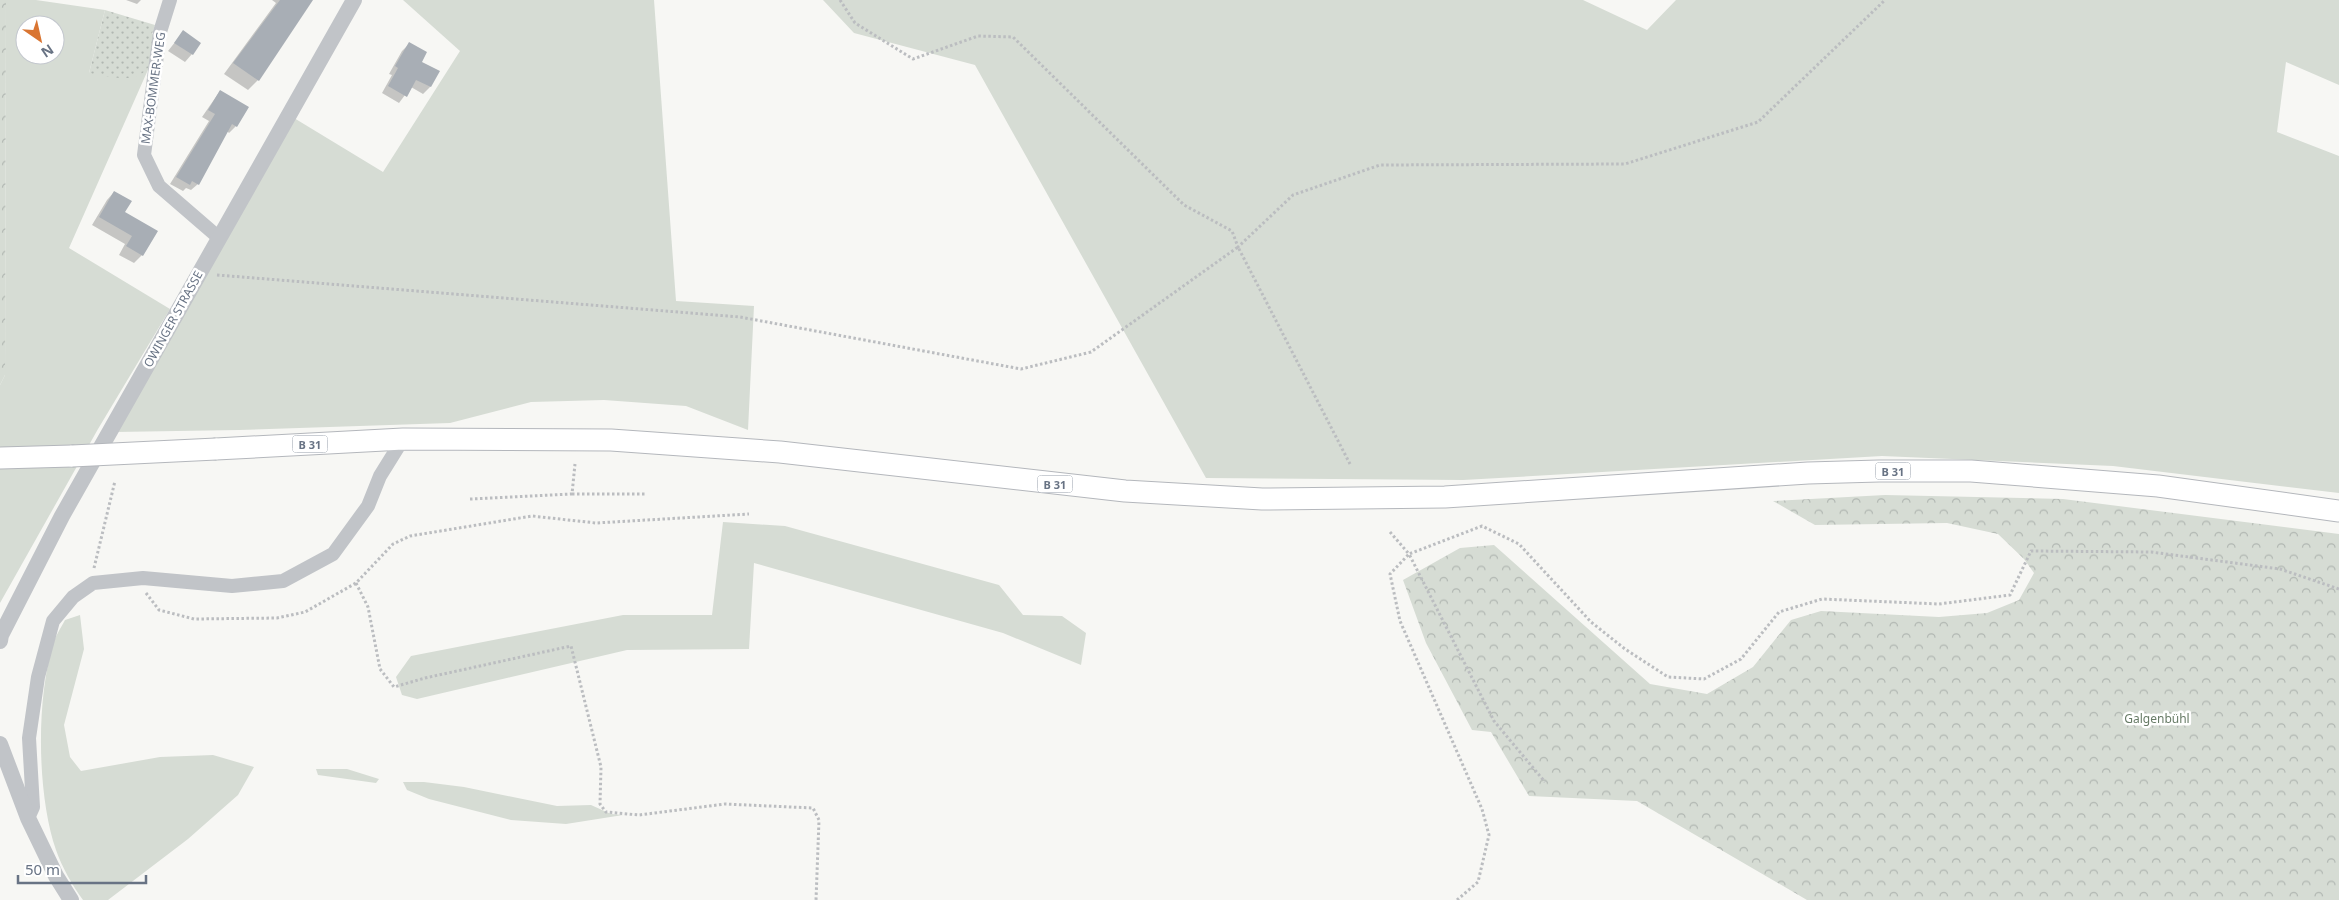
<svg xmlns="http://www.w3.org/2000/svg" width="2339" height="900" font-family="'Noto Sans',sans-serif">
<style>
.green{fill:#d6dcd4;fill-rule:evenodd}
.forest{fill:url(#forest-crowns)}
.park{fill:url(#park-dots)}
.shadow{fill:#0003}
.building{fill:#a8aeb5}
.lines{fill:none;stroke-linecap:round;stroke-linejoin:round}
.primary-casing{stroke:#b4b7bc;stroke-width:23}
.path{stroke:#bbbdc0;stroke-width:3;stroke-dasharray:2.5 2.5;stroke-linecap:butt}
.minor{stroke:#c1c4c8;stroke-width:14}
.tertiary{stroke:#c1c4c8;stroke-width:16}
.primary{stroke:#fff;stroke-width:21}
.primary-bridge-casing{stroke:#b4b7bc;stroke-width:23;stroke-linecap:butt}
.primary-bridge{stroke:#fff;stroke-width:21}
.labels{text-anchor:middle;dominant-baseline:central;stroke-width:5;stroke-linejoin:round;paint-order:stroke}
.shield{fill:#fff;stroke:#959da9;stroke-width:1}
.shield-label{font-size:11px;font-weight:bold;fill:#687384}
.street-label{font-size:12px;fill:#687384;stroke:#fff}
.park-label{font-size:12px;fill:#677b66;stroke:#fff}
</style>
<defs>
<pattern id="forest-crowns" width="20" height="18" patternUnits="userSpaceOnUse" patternTransform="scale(1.25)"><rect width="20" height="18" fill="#d6dcd4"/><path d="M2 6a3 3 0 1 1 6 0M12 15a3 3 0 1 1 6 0" fill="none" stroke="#b1b7b2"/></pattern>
<pattern id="park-dots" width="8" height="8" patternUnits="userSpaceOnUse" patternTransform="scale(1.25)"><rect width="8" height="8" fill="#d6dcd4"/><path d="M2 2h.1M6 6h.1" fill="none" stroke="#b1b7b2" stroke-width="1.8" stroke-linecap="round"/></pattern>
</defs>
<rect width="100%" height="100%" fill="#f7f7f4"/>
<!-- green -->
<path class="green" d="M 6,0 L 36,0 L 105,10 L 89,73 L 151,63 L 69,248 L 170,309 L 98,429 L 0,603 L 0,385 L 5,375 ZM 25,25 L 55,25 L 55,55 L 25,55 Z
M 403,0 L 654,0 L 676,301 L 754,306 L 748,430 L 686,406 L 604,400 L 531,402 L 450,423 L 239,430 L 115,432 L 294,118 L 383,172 L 460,51 Z
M 823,0 L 1583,0 L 1647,30 L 1676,0 L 2339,0 L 2339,85 L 2286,62 L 2277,132 L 2339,156 L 2339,493 L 2113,466 L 1882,456 L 1463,480 L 1206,478 L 975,65 L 854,33 Z
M 723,522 L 785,526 L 999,585 L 1023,615 L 1062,616 L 1086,633 L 1081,665 L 1003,633 L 754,563 L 749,649 L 627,650 L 417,699 L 402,695 L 396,677 L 411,656 L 623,615 L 712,615 Z
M 80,615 L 84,649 L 64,725 L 70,757 L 81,771 L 160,757 L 213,755 L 254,767 L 238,795 L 188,839 L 108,900 L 83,900 C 72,885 62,867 56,850 C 37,795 36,700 53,645 C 55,636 61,628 65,620 Z
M 316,769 L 347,769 L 379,779 L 376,783 L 318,775 Z
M 403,782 L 424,782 L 464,787 L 557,806 L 591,805 L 611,814 L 623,815 L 566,824 L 511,820 L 429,799 L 407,790 Z"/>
<!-- forest -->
<path class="forest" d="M 0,0 L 6,0 L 5,375 L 0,385 Z
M 1885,495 L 2063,499 L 2339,534 L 2339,900 L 1807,900 L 1637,801 L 1529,796 L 1491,732 L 1472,730 L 1426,643 L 1403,580 L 1460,548 L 1494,545 L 1650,684 L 1707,694 L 1753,667 L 1791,620 L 1821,611 L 1939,617 L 1987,613 L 2019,600 L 2034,573 L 2024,559 L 1998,534 L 1947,523 L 1815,525 L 1773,501 Z"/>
<!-- park -->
<path class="park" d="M 105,10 L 155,25 L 152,34 L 157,35 C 155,44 155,55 151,63 C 139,87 109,76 89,73 Z"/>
<!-- shadow -->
<path class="shadow" d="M 126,0 L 141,0 L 137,4 Z
M 272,0 L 311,0 L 258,80 L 248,90 L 224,74 L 276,3 Z
M 183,32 L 192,54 L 185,62 L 168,51 Z
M 409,44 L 420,62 L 438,72 L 430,87 L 423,94 L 411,87 L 399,103 L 382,93 L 392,75 L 389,74 L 402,51 Z
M 220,91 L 247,107 L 236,126 L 229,133 L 227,131 L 198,184 L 191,190 L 186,188 L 183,191 L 170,184 L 209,121 L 202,117 Z
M 114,192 L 142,255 L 134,263 L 119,255 L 125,244 L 92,225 L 107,200 Z"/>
<!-- building -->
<path class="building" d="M 280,0 L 313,0 L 259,81 L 233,63 Z
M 183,30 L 201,43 L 193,55 L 174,43 Z
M 409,42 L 427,52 L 422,62 L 440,71 L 431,87 L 416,80 L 407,97 L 388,86 L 398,68 L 395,66 Z
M 220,90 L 249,107 L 237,127 L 232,124 L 199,185 L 192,181 L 190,185 L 176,177 L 215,114 L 208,110 Z
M 114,191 L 132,201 L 125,212 L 158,231 L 143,256 L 126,246 L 132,236 L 99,217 Z"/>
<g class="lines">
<!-- primary casing -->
<g class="primary-casing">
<path id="primary" d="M 216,449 L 403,439 L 611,440 L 780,452 L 1125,491 L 1262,499 L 1445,497 L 1808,473 L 1879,471 L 1971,471 L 2158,486 L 2339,511
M 0,458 L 72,456"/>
</g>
<!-- path -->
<path class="path" d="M 840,0 L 855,23 L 913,59 L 978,36 L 1013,37 L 1184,205 L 1232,231 L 1238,247 L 1293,195 L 1380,165 L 1625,164 L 1758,122 L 1885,0
M 217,275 L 740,317 L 1021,369 L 1091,352 L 1238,247 L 1350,464
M 572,494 L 646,494
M 470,499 L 572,494 L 575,464
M 1390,532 L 1409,554 L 1482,526 L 1519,544 L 1591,622 L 1625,649 L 1668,677 L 1704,679 L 1741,659 L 1779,612 L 1822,599 L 1939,604 L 2010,595 L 2031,551 L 2151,552 L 2280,569 L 2339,589
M 94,568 L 115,481
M 356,583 L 368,607 L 380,669 L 394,687 L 425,678 L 571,646 L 601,767 L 600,804 L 606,812 L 639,815 L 725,804 L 813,808 L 819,820 L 816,900
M 146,593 L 159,610 L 194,619 L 277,618 L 305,612 L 356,583 L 393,544 L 410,536 L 532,516 L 596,523 L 749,514
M 1457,900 L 1478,882 L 1489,835 L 1482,809 L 1400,621 L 1390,574 L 1409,554 L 1494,721 L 1545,782"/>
<!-- minor -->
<path class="minor" d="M 170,0 L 160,32 L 144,155 L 159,186 L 218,237
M 28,818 L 33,807 L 29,738 L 38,677 L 53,621 L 73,597 L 93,583 L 143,578 L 232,586 L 283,581 L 333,554 L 368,506 L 380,476 L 403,439"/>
<!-- tertiary -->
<path class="tertiary" d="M 0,641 L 1,635 L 62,516 L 354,0
M 0,744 L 28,818 L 56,876 L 71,900"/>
<!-- primary -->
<use href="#primary" class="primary"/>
<!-- primary-bridge casing -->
<g class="primary-bridge-casing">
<path id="primary-bridge" d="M 72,456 L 216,449"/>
</g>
<!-- primary-bridge -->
<use href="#primary-bridge" class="primary-bridge"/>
</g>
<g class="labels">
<!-- shield labels -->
<g class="shield">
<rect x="292.5" y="435.5" width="35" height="17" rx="4"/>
<rect x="1875.5" y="462.5" width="35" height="17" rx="4"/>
<rect x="1037.5" y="475.5" width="35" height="17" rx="4"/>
</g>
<g class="shield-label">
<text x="310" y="444">B 31</text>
<text x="1893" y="471">B 31</text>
<text x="1055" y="484">B 31</text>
</g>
<!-- street labels -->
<g class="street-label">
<text transform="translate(153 88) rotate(-82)">MAX-BOMMER-WEG</text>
<text transform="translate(173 319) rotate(-61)">OWINGER STRASSE</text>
</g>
<!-- park labels -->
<g class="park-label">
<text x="2157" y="718">Galgenbühl</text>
</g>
</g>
<!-- north arrow -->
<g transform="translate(40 40) rotate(146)"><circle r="24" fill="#ffffff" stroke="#c3c7ce"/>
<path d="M0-4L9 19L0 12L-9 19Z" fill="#d97532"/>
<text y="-8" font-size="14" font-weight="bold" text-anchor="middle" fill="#687384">N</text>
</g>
<!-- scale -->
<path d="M18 875v8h128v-8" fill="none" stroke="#687384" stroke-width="2.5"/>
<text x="25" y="875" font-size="15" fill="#687384" stroke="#ffffff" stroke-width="4" paint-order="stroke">50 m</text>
</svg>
